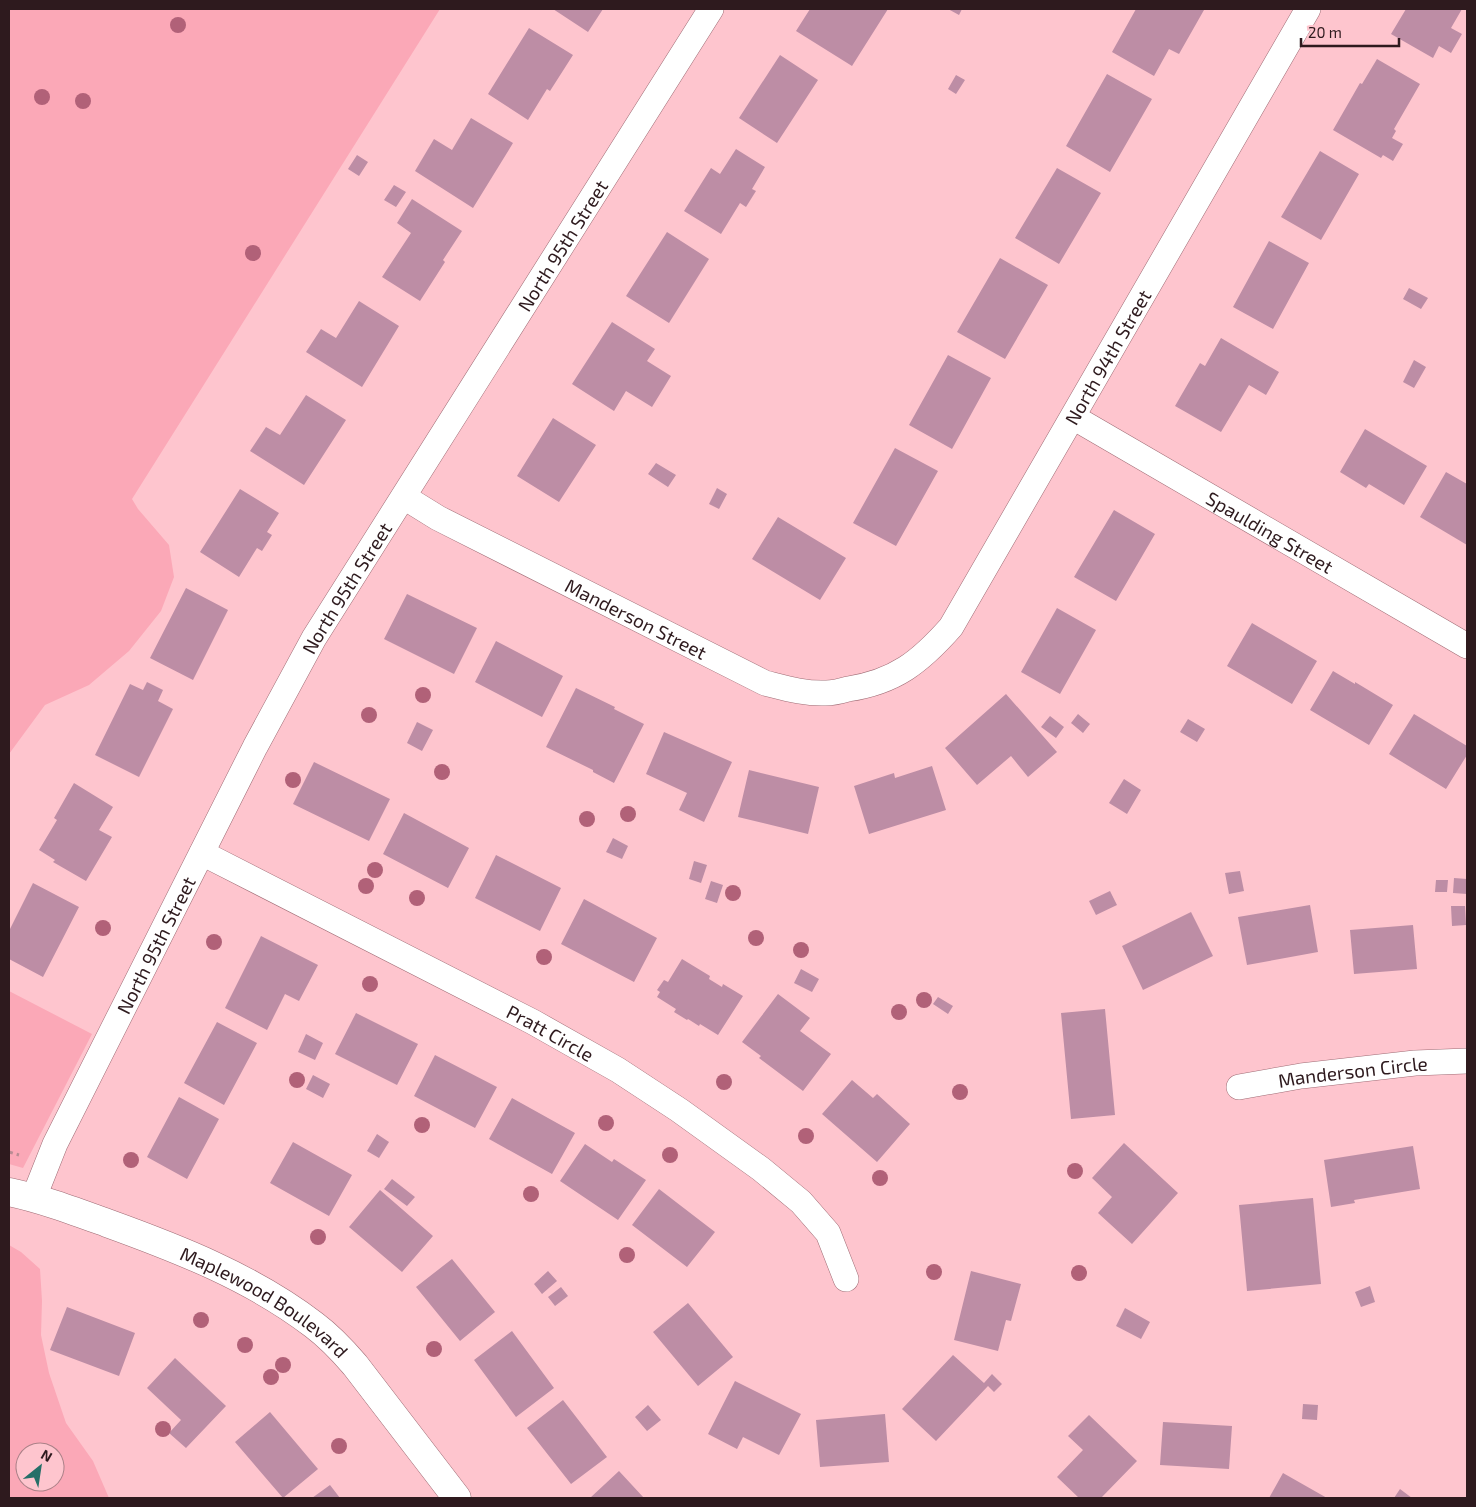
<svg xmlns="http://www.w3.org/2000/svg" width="1476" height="1507" font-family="'Exo 2',sans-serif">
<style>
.green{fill:#fba8b7;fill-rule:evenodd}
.building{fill:#bd8da5}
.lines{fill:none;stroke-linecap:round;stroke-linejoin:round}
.minor-casing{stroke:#9f6c75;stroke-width:26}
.tertiary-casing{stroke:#9f6c75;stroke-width:29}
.path{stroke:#b98c93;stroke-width:3;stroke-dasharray:4 4;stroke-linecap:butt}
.minor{stroke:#fff;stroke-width:25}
.tertiary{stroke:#fff;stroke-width:28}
.tree{fill:#b16178}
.labels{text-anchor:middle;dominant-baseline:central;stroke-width:4;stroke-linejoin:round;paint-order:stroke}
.street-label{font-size:19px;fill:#2e1a1e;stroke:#fec5ce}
</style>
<rect width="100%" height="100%" fill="#fec5ce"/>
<!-- green -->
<path class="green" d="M 9,9 L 440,9 L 132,499 L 138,509 L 169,545 L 174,577 L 161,611 L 129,651 L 89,685 L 45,705 L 9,754 Z
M 9,991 L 92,1034 L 23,1168 L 9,1164 Z
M 9,1245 L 21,1252 L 40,1269 L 42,1301 L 41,1335 L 49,1373 L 66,1423 L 93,1461 L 109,1498 L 9,1498 ZM 25,1452 L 55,1452 L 55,1482 L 25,1482 Z"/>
<!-- building -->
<path class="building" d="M 553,9 L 603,9 L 588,32 Z
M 810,9 L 888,9 L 852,66 L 796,31 Z
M 948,9 L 962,9 L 959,15 Z
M 1136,9 L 1204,10 L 1179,54 L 1169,49 L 1154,76 L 1112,52 Z
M 1406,9 L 1462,9 L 1451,28 L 1462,34 L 1451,53 L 1439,46 L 1433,58 L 1391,34 Z
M 529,28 L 573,55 L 550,91 L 547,89 L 528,120 L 488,94 Z
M 780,55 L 818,80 L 777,143 L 739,118 Z
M 1377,59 L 1420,84 L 1394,129 L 1396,131 L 1392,138 L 1403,144 L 1393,161 L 1383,155 L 1381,158 L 1333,130 L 1360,83 L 1362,84 Z
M 1107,74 L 1152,99 L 1110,172 L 1066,146 Z
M 956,75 L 965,80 L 956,94 L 948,89 Z
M 471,118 L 513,143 L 473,208 L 415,171 L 434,139 L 452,150 Z
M 736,149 L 765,167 L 752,189 L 756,191 L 746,207 L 740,203 L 721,234 L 684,211 L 711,168 L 720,174 Z
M 1320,151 L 1359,174 L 1321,240 L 1281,217 Z
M 357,155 L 368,162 L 359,176 L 348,169 Z
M 1057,168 L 1101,193 L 1059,264 L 1015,238 Z
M 394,185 L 406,192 L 396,207 L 384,200 Z
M 412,199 L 462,231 L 443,260 L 445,262 L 420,301 L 382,277 L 411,233 L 397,223 Z
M 667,232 L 709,259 L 669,323 L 626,296 Z
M 1269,241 L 1309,263 L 1273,329 L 1233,307 Z
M 1000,258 L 1048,285 L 1005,359 L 957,332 Z
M 1409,288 L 1428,298 L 1421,309 L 1403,299 Z
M 359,301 L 399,326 L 362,387 L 306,352 L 321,329 L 336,338 Z
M 612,322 L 655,349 L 647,361 L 671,376 L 652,407 L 626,391 L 614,411 L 572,384 Z
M 1221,338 L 1279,372 L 1266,395 L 1249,385 L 1221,432 L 1175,406 L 1200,363 L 1205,366 Z
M 948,355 L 991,378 L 952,449 L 909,425 Z
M 1414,360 L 1426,367 L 1414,388 L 1403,382 Z
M 306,395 L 346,420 L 304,485 L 250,451 L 266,427 L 280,435 Z
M 553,418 L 596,445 L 559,502 L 517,476 Z
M 1365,429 L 1427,466 L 1404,505 L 1369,484 L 1366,488 L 1340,472 Z
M 895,448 L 938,471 L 896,546 L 853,523 Z
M 656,463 L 676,475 L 668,487 L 648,474 Z
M 1446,472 L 1467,484 L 1467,545 L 1420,517 Z
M 717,488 L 727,494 L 719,509 L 709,504 Z
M 240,489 L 279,513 L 267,532 L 272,535 L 262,551 L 257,548 L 239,577 L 200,552 Z
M 1114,510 L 1155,534 L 1116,601 L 1074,577 Z
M 778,517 L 846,558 L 820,600 L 752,559 Z
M 186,588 L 228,610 L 193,680 L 150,658 Z
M 407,594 L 477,628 L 454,674 L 384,639 Z
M 1057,608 L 1096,630 L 1060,694 L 1021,672 Z
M 1252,623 L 1317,661 L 1292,704 L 1227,666 Z
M 496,641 L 563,676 L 542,717 L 475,682 Z
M 1333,671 L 1355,684 L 1355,682 L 1393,705 L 1369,745 L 1310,710 Z
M 147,682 L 163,690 L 158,701 L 173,709 L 139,777 L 95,755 L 130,684 L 143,690 Z
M 576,688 L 615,707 L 614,709 L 644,724 L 614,783 L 593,772 L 593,770 L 546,747 Z
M 1006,694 L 1057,752 L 1028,777 L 1011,756 L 977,785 L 945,748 Z
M 1078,714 L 1090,724 L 1083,733 L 1071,723 Z
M 1414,714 L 1467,746 L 1467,755 L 1446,789 L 1389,754 Z
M 1050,716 L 1064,727 L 1056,738 L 1041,727 Z
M 1188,719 L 1205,729 L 1197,742 L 1180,732 Z
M 417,722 L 433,730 L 422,751 L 407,743 Z
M 664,732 L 732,762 L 704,822 L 679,810 L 687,793 L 646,774 Z
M 314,762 L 390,799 L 369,841 L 293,804 Z
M 932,766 L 946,810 L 869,834 L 854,786 L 894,773 L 895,778 Z
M 749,770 L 819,787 L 808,834 L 738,817 Z
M 1124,779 L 1141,790 L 1127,814 L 1109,803 Z
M 74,783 L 113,807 L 99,830 L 112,837 L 86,881 L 53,862 L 55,860 L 39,850 L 57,820 L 54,818 Z
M 404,813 L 469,848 L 448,888 L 383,854 Z
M 613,838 L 628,846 L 622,859 L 606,852 Z
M 496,855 L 561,888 L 540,931 L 475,898 Z
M 694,861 L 707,865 L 701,883 L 689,879 Z
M 1240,871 L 1244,891 L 1229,894 L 1225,873 Z
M 1454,878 L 1467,879 L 1467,894 L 1453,893 Z
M 1436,880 L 1448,880 L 1447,892 L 1435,892 Z
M 711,881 L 723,885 L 717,903 L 705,899 Z
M 33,883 L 79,907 L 43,977 L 9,959 L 9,931 Z
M 1110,891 L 1117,905 L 1096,915 L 1089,901 Z
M 584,899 L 657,938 L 634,982 L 561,944 Z
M 1310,905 L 1318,952 L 1247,965 L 1238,917 Z
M 1451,906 L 1465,906 L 1466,925 L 1452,926 Z
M 1191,912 L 1213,956 L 1143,990 L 1122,946 Z
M 1413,925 L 1417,969 L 1354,974 L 1350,930 Z
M 261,936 L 318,965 L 299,1001 L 285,994 L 267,1030 L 225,1008 Z
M 682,959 L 710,976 L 709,979 L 722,987 L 723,984 L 743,996 L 718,1035 L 700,1024 L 699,1026 L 688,1019 L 687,1020 L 674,1012 L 676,1009 L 657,997 L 660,992 L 657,990 L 664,980 L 668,982 Z
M 801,969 L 819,979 L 812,992 L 794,983 Z
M 778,994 L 810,1018 L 800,1031 L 831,1054 L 803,1091 L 759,1058 L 761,1056 L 742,1042 Z
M 938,997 L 953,1006 L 948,1014 L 933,1004 Z
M 1105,1009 L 1115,1115 L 1071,1119 L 1061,1013 Z
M 356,1013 L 418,1044 L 397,1085 L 335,1054 Z
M 217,1022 L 257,1043 L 224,1105 L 184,1083 Z
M 306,1034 L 323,1043 L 315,1060 L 298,1052 Z
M 435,1055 L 497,1087 L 475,1128 L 414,1096 Z
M 313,1075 L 330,1084 L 323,1098 L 306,1089 Z
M 852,1080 L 873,1098 L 877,1094 L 910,1124 L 877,1162 L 822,1114 Z
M 179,1097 L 219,1119 L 187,1179 L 147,1157 Z
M 512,1098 L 575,1133 L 552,1174 L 489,1139 Z
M 377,1134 L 389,1142 L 379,1158 L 367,1151 Z
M 293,1142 L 352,1175 L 329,1216 L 270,1183 Z
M 1124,1143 L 1178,1193 L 1132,1244 L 1098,1213 L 1112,1197 L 1092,1178 Z
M 585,1144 L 612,1162 L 614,1159 L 646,1180 L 618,1220 L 560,1181 Z
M 1413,1146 L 1420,1189 L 1354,1200 L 1355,1203 L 1331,1207 L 1324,1160 Z
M 392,1179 L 415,1197 L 407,1206 L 384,1189 Z
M 659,1189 L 715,1232 L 687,1267 L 632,1225 Z
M 380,1190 L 433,1236 L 402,1272 L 349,1227 Z
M 1313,1198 L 1321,1284 L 1247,1291 L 1239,1205 Z
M 452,1259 L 495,1312 L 460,1341 L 416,1287 Z
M 548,1271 L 557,1281 L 542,1294 L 534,1284 Z
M 971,1271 L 1021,1284 L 1011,1321 L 1006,1320 L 998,1351 L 954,1340 Z
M 1370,1286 L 1375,1302 L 1361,1307 L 1355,1292 Z
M 561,1287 L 568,1296 L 555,1306 L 548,1297 Z
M 688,1303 L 733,1357 L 698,1386 L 653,1332 Z
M 67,1307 L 135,1333 L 119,1376 L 50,1350 Z
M 1125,1308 L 1150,1322 L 1141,1339 L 1116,1326 Z
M 512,1331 L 554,1388 L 516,1417 L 474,1360 Z
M 953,1355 L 984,1383 L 992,1374 L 1002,1384 L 994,1392 L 988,1386 L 936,1441 L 902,1409 Z
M 175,1358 L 226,1406 L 186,1448 L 169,1433 L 181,1420 L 147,1388 Z
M 735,1381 L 801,1414 L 779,1455 L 743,1437 L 737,1449 L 708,1434 Z
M 563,1400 L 607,1457 L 571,1484 L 527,1428 Z
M 1303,1404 L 1318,1405 L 1317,1420 L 1302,1419 Z
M 648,1405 L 661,1420 L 647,1431 L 635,1417 Z
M 270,1412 L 318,1469 L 283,1498 L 235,1442 Z
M 885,1414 L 889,1462 L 820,1467 L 816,1420 Z
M 1089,1415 L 1137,1461 L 1101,1498 L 1079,1498 L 1057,1477 L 1083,1450 L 1068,1436 Z
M 1163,1422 L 1232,1426 L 1229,1469 L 1160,1465 Z
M 619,1471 L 644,1498 L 590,1498 Z
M 1283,1473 L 1327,1498 L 1269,1498 Z
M 330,1485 L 340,1498 L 312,1498 Z
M 1400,1489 L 1412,1498 L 1394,1498 Z"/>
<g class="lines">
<!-- minor casing -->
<g class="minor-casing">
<g id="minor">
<path id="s1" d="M 1073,417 L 1467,646"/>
<path id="s2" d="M 404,497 L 438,518 L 765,683 C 785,688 805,694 826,693 C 833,693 841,691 848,689 C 895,682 920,662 951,627 L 1308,9"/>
<path id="s3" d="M 202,853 L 533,1022 L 618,1070 L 679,1110 L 761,1169 L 801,1202 L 828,1233 L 846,1279"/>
<path id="s4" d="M 1239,1087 L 1301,1076 L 1415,1063 L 1467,1061"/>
<path id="s5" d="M 34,1197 L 55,1144 L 255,747 L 314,638 L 711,9"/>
</g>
</g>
<!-- tertiary casing -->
<g class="tertiary-casing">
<g id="tertiary">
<path id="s6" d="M 9,1192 C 42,1199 74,1211 107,1223 C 179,1249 253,1278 314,1325 C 330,1337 343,1351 355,1365 L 457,1498"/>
</g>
</g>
<!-- path -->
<path class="path" d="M 9,1152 L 19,1155"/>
<!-- minor -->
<use href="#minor" class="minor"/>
<!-- tertiary -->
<use href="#tertiary" class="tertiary"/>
</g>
<!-- trees -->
<g class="tree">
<circle cx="178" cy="25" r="8"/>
<circle cx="42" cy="97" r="8"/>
<circle cx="83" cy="101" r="8"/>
<circle cx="253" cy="253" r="8"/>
<circle cx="423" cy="695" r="8"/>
<circle cx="369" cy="715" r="8"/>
<circle cx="442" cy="772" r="8"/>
<circle cx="293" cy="780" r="8"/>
<circle cx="628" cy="814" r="8"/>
<circle cx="587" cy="819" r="8"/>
<circle cx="375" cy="870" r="8"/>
<circle cx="366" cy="886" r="8"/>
<circle cx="733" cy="893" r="8"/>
<circle cx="417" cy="898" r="8"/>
<circle cx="103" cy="928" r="8"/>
<circle cx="756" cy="938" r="8"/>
<circle cx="214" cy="942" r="8"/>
<circle cx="801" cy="950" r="8"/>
<circle cx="544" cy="957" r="8"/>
<circle cx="370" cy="984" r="8"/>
<circle cx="924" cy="1000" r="8"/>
<circle cx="899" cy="1012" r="8"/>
<circle cx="297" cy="1080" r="8"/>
<circle cx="724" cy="1082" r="8"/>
<circle cx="960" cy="1092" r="8"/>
<circle cx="606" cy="1123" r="8"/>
<circle cx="422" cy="1125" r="8"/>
<circle cx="806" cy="1136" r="8"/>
<circle cx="670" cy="1155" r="8"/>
<circle cx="131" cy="1160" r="8"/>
<circle cx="1075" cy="1171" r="8"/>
<circle cx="880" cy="1178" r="8"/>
<circle cx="531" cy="1194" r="8"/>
<circle cx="318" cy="1237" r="8"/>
<circle cx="627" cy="1255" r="8"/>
<circle cx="934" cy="1272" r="8"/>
<circle cx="1079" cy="1273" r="8"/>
<circle cx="201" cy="1320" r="8"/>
<circle cx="245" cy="1345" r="8"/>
<circle cx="434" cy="1349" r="8"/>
<circle cx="283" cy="1365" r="8"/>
<circle cx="271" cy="1377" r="8"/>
<circle cx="163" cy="1429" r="8"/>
<circle cx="339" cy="1446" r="8"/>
</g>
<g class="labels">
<!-- street labels -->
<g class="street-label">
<text stroke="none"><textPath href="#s5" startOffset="1090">North 95th Street</textPath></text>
<text stroke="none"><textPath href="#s2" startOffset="926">North 94th Street</textPath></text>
<text stroke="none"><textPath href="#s1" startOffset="228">Spaulding Street</textPath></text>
<text stroke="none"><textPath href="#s5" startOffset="685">North 95th Street</textPath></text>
<text stroke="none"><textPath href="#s2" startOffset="262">Manderson Street</textPath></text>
<text stroke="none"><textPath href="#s5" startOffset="280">North 95th Street</textPath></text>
<text stroke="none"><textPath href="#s3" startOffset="392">Pratt Circle</textPath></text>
<text stroke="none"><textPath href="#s4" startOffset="115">Manderson Circle</textPath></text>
<text stroke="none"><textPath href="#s6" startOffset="280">Maplewood Boulevard</textPath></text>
</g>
</g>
<!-- border -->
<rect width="1476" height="1507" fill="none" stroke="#2e1a1e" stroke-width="20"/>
<!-- north arrow -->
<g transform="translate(40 1467) rotate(30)"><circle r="24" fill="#fec5ce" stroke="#ab8188"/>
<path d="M0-4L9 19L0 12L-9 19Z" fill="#256f68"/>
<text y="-8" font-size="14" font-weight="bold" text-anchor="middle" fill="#2e1a1e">N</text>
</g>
<!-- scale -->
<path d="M1301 38v8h98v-8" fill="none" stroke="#2e1a1e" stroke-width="2.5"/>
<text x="1308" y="38" font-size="15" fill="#2e1a1e" stroke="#fec5ce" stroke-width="4" paint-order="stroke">20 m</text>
</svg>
